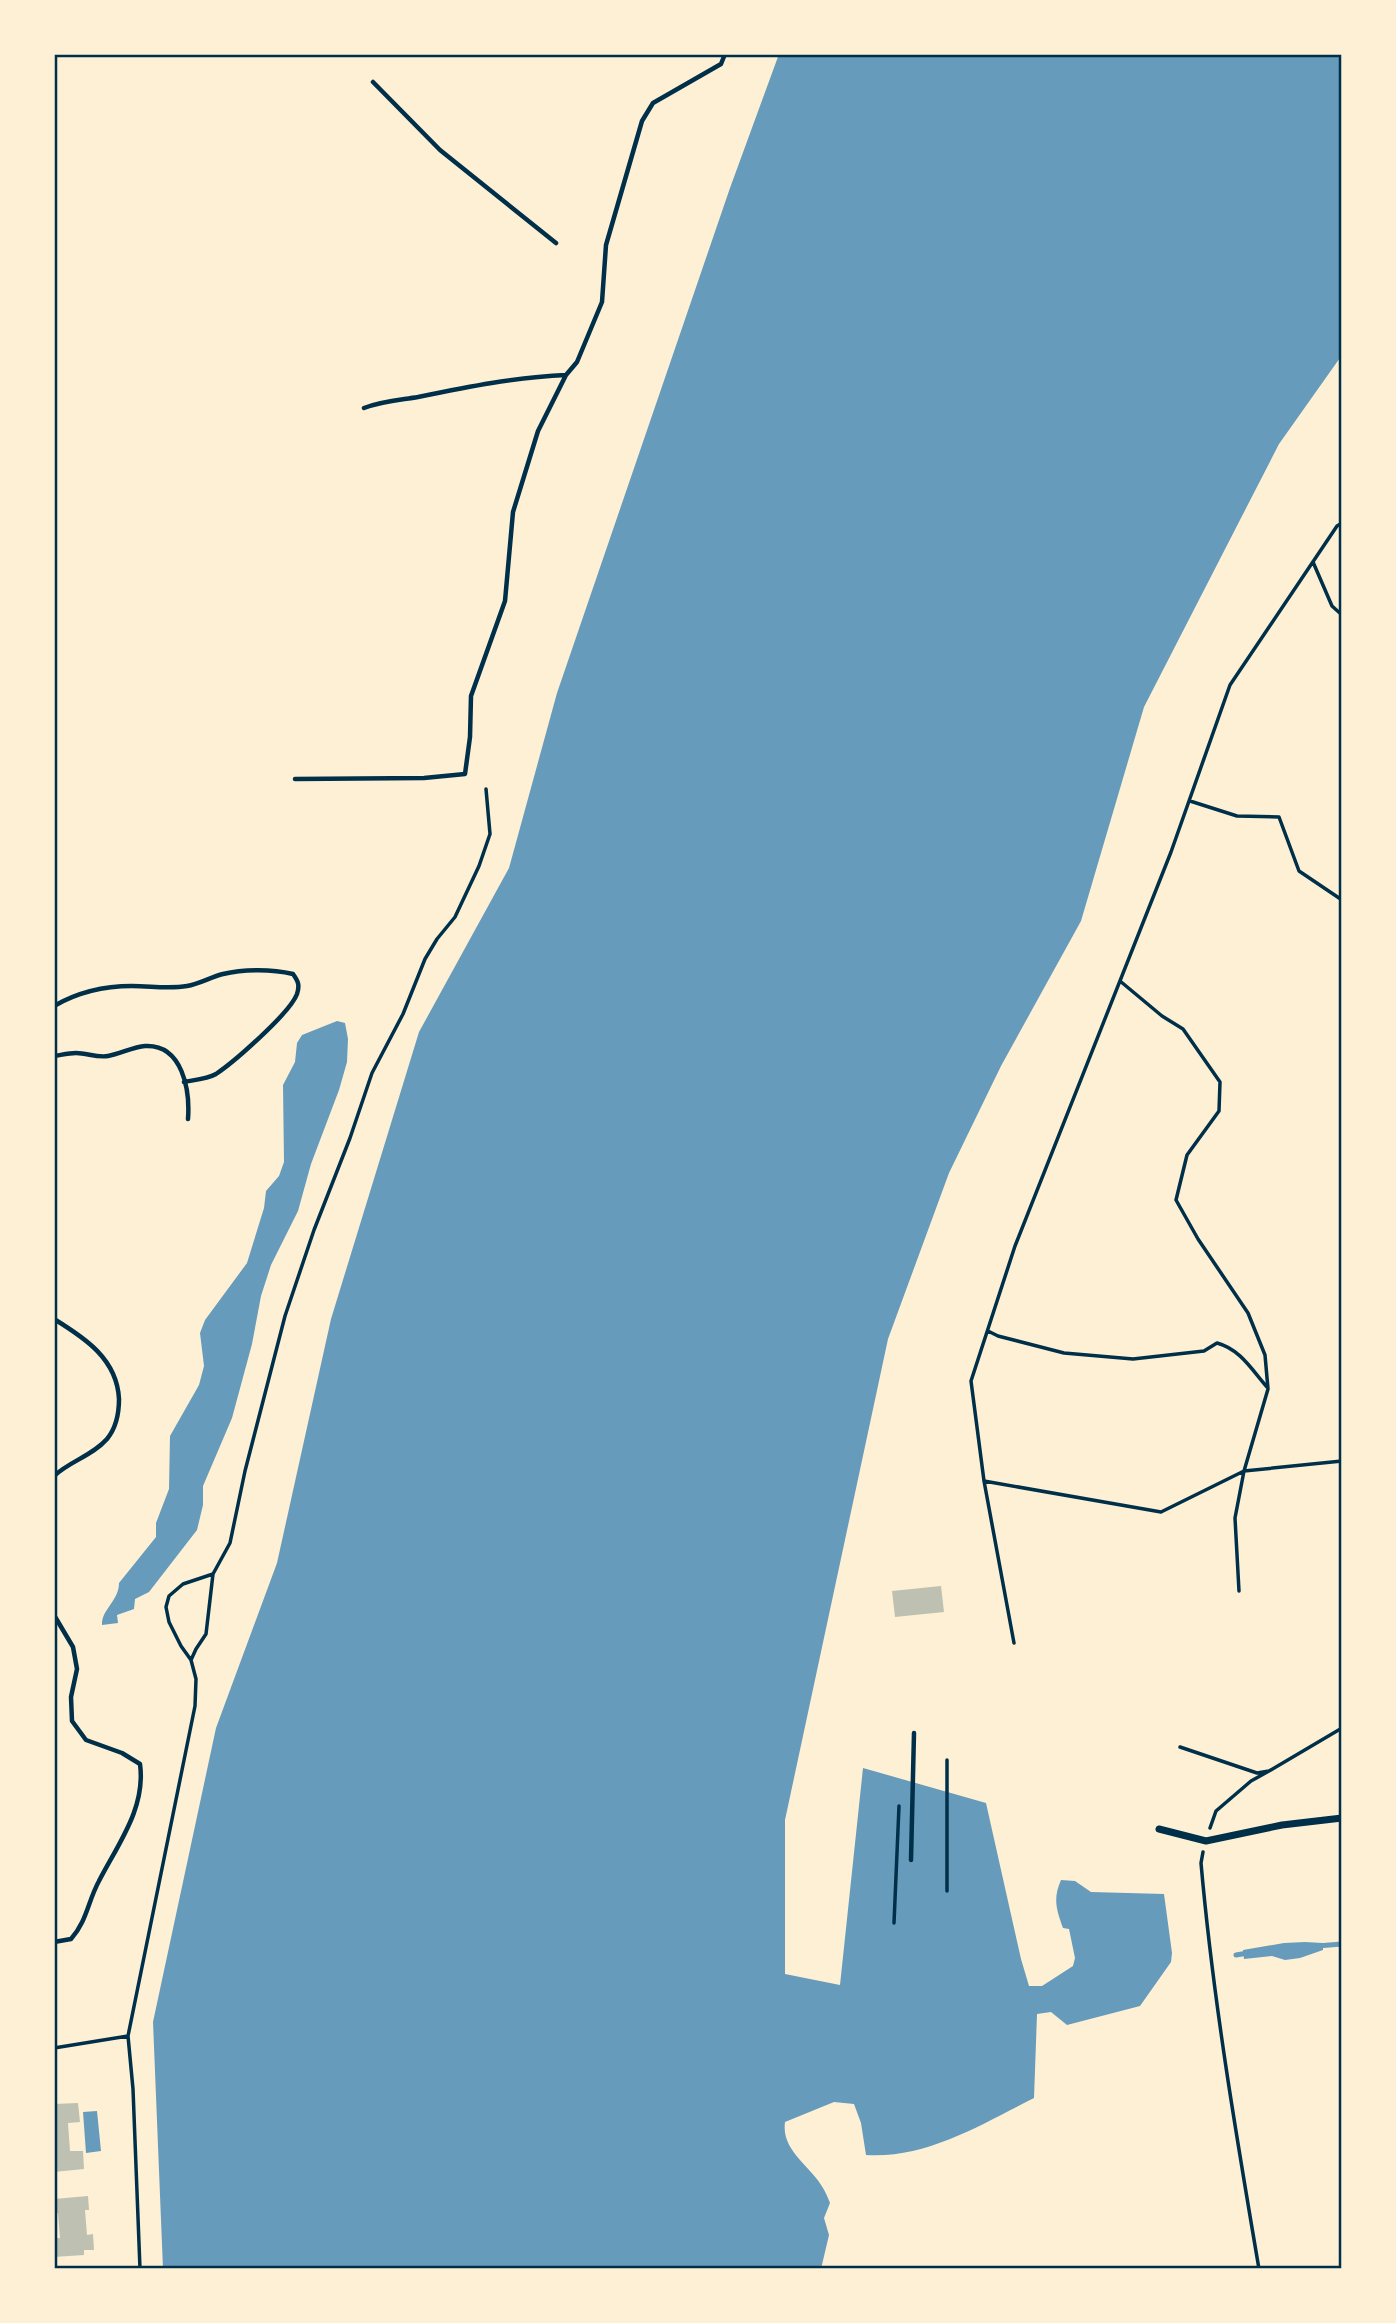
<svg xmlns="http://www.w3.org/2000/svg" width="1396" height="2323" font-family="'Work Sans',sans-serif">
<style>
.water{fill:#669bbc}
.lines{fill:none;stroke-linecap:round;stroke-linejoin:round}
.stream{stroke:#669bbc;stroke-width:5}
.building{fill:#bec0b2}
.path{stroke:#003049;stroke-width:3.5}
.service{stroke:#003049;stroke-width:4.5}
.minor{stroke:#003049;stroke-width:7}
.neatline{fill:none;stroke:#003049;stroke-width:2.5}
</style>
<rect width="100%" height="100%" fill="#fdf0d5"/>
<!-- water -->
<path class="water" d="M 779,54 L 1342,54 L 1342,355 L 1279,444 L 1144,707 L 1081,921 L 1001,1066 L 949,1173 L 888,1339 L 785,1820 L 785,1974 L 840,1985 L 863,1768 L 986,1803 L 1021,1959 L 1029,1986 L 1042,1986 L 1073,1966 L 1075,1958 L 1069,1929 L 1063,1928 C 1056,1909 1053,1898 1061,1880 L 1075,1881 L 1091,1892 L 1164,1894 L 1172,1953 L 1171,1962 L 1140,2006 L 1067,2025 L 1051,2012 L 1037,2014 L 1034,2098 C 982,2124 926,2159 866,2155 L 861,2123 L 854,2104 L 834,2102 L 785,2122 C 781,2151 811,2166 823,2188 C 826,2193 828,2198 830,2203 L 824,2218 L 829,2235 L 821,2269 L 163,2269 L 153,2022 L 216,1728 L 277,1563 L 331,1319 L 419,1032 L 509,868 L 557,693 L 730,188 Z
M 337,1021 L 345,1023 L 348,1039 L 347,1062 L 339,1090 L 311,1164 L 298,1211 L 271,1265 L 261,1296 L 252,1344 L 232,1418 L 203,1486 L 203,1505 L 197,1530 L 149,1592 L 135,1599 L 134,1609 L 117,1615 L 118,1623 L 102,1625 C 101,1610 119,1601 119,1583 L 156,1537 L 156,1523 L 169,1489 L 170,1436 L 199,1385 L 204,1366 L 200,1333 L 205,1320 L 247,1263 L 264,1208 L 266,1191 L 279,1176 L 284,1162 L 283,1085 L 295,1062 L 297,1043 L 302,1035 Z
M 1305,1942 L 1323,1943 L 1323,1950 L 1300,1958 L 1285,1960 L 1272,1956 L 1244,1959 L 1243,1950 L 1284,1943 Z
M 97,2111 L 101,2151 L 86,2153 L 83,2112 Z"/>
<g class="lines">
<!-- stream -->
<path class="stream" d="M 1317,1946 L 1342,1944
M 1236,1955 L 1248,1953"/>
</g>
<!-- building -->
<path class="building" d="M 941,1586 L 944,1612 L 895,1617 L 892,1591 Z
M 78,2103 L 80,2122 L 68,2123 L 70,2151 L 83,2151 L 84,2169 L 54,2172 L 54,2104 Z
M 88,2196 L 89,2210 L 85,2210 L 87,2235 L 93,2234 L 94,2250 L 84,2250 L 84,2255 L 54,2257 L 54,2238 L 60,2238 L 58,2213 L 54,2213 L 54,2199 Z"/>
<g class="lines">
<!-- path -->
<path class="path" d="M 1313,562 L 1332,606 L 1342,615
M 1190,801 L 1237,816 L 1279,817 L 1299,871 L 1342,900
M 1120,981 L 1162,1016 L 1183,1029 L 1220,1082 L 1219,1111 L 1187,1155 L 1176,1200 L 1198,1239 L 1248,1313 L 1265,1355 L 1268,1389 L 1244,1471 L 1235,1518 L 1239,1591
M 988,1331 L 998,1336 L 1064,1353 L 1133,1359 L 1204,1351 L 1217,1343 C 1240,1349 1252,1370 1267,1387
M 984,1481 L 1161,1512 L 1244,1471 L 1342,1461
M 1014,1643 L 984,1481 L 971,1381 L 1015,1246 L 1171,852 L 1230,685 L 1337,526 L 1342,523
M 191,1660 L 196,1649 L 206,1634 L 213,1574
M 1180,1747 L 1257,1773 L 1269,1771 L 1342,1728
M 947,1760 L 947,1891
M 1210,1828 L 1216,1811 L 1251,1781 L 1269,1771
M 1203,1852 L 1201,1863 C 1213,1999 1236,2134 1259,2269
M 894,1923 L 899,1806
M 54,2048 L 128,2036
M 140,2269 L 133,2089 L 128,2036 L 195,1706 L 196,1679 L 191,1660 L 181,1646 L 169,1622 L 166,1607 L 169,1596 L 183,1584 L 213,1574 L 230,1543 L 245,1471 L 285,1316 L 314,1230 L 350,1138 L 372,1073 L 403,1014 L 425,959 L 437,939 L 455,917 L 479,866 L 490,834 L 486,789"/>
<!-- service -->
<path class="service" d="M 373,82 L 440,150 L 556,243
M 364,408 C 382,401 400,400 418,397 C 467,387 516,377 566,375
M 295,779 L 424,778 L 465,774 L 470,737 L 471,696 L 505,601 L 513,512 L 538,431 L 566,375 L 577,362 L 602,302 L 606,245 L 642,121 L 653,103 L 721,64 L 725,54
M 54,1006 C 78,992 105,986 132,986 C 151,986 169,989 187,986 C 199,984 211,977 223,974 C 244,969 272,969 293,974 C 298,981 300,985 297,994 C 290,1013 234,1062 216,1074 C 207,1079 194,1080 184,1082
M 54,1056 C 61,1055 69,1053 76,1053 C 87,1053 97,1058 108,1056 C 120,1054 133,1047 145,1046 C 183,1044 190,1091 188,1119
M 54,1319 C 85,1338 117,1359 119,1399 C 119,1413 116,1428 107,1439 C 92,1456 70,1461 54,1476
M 54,1615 L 73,1647 L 77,1669 L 71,1697 L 72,1721 L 86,1740 L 122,1753 L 140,1764 C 146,1808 118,1844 99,1881 C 88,1901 87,1921 71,1939 L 54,1942
M 911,1860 L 914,1733"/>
<!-- minor -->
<path class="minor" d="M 1159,1829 L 1206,1841 L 1282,1825 L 1342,1818"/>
</g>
<!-- border -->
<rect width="1396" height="2323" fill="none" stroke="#fdf0d5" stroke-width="112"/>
<rect x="56" y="56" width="1284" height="2211" class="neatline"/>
</svg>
